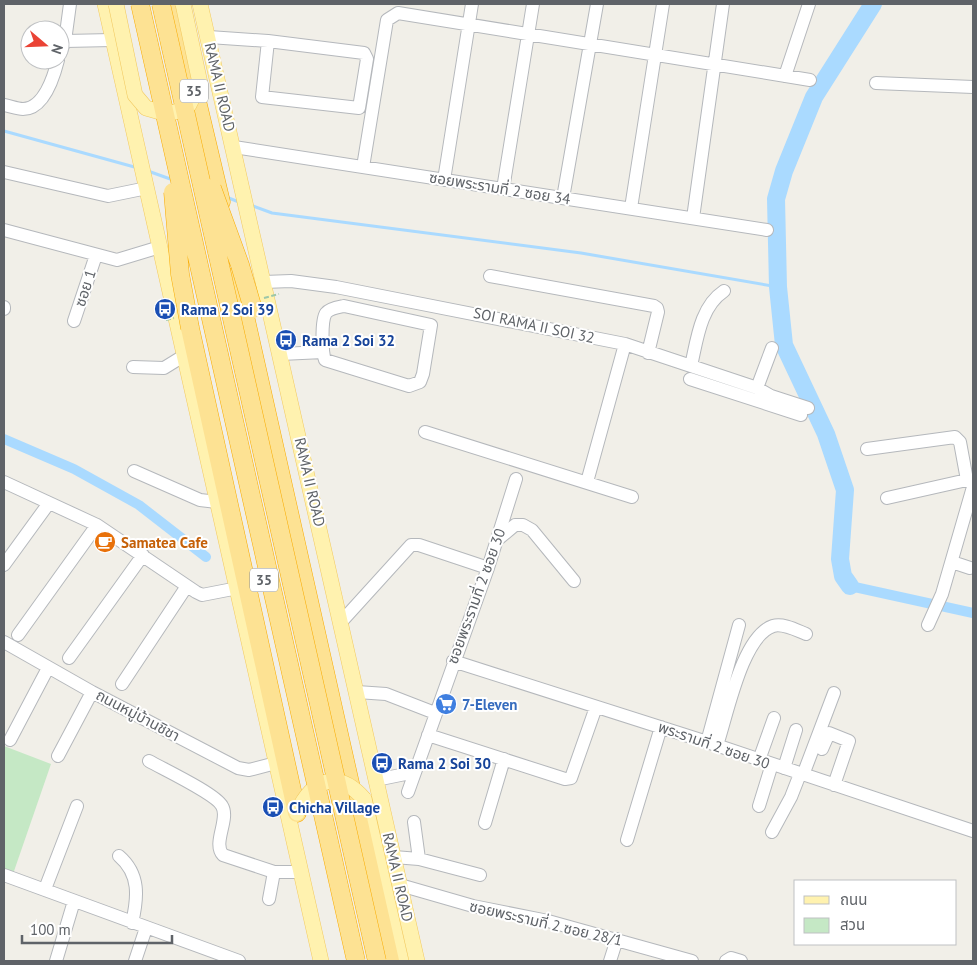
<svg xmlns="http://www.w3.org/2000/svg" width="977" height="965" font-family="'PT Sans','Noto Sans Thai',sans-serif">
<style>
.green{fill:#c5e8c5}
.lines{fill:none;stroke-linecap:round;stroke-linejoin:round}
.stream{stroke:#aadaff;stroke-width:3}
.canal{stroke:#aadaff;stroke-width:10}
.river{stroke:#aadaff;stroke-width:18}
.minor-casing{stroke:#b5b8bc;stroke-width:14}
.major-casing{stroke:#f2c960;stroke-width:16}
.highway-casing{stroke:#f9ab00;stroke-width:19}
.minor{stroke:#fff;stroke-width:12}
.major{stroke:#fff2af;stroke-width:15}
.highway{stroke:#fde293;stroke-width:18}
.major-bridge-casing{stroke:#f2c960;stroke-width:16;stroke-linecap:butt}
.highway-bridge-casing{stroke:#f9ab00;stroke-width:19;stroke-linecap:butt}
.path-bridge{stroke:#9cc7a9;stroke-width:2;stroke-dasharray:5 2.5;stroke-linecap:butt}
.major-bridge{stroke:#fff2af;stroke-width:15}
.highway-bridge{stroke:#fde293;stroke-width:18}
.labels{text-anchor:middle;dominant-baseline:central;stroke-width:4;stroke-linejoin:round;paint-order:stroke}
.shield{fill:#fff;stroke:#8f9295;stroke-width:1}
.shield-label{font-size:14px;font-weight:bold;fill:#5f6368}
.street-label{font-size:15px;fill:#5f6368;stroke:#fff}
.transit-label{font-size:15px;font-weight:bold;fill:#164399;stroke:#fff;text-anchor:start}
.food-label{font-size:15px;font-weight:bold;fill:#c56008;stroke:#fff;text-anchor:start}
.shop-label{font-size:15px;font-weight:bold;fill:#366cbe;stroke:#fff;text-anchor:start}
</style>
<rect width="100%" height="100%" fill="#f1efe8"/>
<!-- green -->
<path class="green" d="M 4,746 L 51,764 L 13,874 L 4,870 Z"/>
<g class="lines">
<!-- stream -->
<path class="stream" d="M 4,131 L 138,168
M 148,171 L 173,180
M 226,197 L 239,202
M 250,205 L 272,213 L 581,253 L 778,287"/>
<!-- canal -->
<path class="canal" d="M 4,439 L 74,469 L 139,505 L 206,557
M 850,586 L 973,613"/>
<!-- river -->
<path class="river" d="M 850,586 L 843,576 L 840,559 L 845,490 L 826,434 L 784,345 L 778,287 L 776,199 L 784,171 L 814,97 L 873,4"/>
<!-- minor casing -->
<g class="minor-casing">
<path id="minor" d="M 209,37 L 268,41
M 65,41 L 70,4
M 268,41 L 364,53 L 367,59 L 359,108 L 262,97 Z
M 60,53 L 65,41 L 112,40
M 785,76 L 809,4
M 876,83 L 973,87
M 4,105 C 10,106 17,109 23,109 C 44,109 54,76 58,60
M 234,147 L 767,230
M 363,167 L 387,20 L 398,13 L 810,80
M 4,172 L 108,196 L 147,188
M 444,180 L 472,4
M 503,189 L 533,4
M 563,198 L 597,4
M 631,208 L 663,4
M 693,218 L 723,4
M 4,230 L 117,260 L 160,247
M 490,276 L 654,306 L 657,308 L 658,312 L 648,353
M 264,282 L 291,281 L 336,287 L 625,344 L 757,388 L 772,348
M 344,306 L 431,325 L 423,374 L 420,382 L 409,386 L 325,360 C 322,353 321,320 326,313 C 330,308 339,307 344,306 Z
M 4,307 L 4,309
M 74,321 L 96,255
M 281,354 L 323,352
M 691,366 C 697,340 700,307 724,291
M 133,367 L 164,368 L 185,355
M 690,379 L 801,415
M 757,388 L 771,396 L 808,408
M 425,432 L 632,497
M 867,449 L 955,437 L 960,442 L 967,480
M 134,471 L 200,500 L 217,502
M 4,482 L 97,525 L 196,592 L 202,595 L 238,588
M 587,482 L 625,344
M 887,498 L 967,480 L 973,484
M 497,540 L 515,525 L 523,525 L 532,530 L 574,581
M 952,562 L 970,568
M 4,565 L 49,503
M 342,621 L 411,545 L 419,545 L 488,568
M 928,625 L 942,594 L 973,487
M 18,635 L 97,525
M 4,642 L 92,692 L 238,768 L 249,770 L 276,763
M 69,658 L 143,555
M 453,661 L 707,742 L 973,831
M 122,684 L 187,586
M 357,692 L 386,694 L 435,713
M 428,735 L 565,779 L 571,778 L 596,707
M 10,740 L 48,668
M 707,742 L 739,625
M 717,745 C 727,716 742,636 773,626 C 783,623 796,630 806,634
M 822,749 L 829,733 L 849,741 L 834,785
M 58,756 L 92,692
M 759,760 L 774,718
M 149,761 C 163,769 216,794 222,806 C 230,819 212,843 223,855 L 274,872 L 300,872
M 784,768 L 796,730
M 803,775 L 834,693
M 376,780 L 415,772
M 408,792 L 488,568 L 516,479
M 759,806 L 772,764
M 414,822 L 419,859
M 485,823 L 504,759
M 772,832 L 791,797 L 800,774
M 627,840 L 661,727
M 119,856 C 140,874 138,897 132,923
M 394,857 L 419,859 L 480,875
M 4,875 L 239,961
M 400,885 L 473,906 L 548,921 L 692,961
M 45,889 L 77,806
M 269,899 L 274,872
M 56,961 L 74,901
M 135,961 L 146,928
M 610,961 L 617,939
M 726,961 L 731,958 L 741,961"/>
</g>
<!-- major casing -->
<g class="major-casing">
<path id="major" d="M 105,4 L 321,961
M 200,4 L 417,961
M 364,799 L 401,961"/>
</g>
<!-- highway casing -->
<g class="highway-casing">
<path id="highway" d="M 174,4 L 221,202
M 236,276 L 390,961
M 190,328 L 297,813"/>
</g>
<!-- minor -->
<use href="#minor" class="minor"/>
<!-- major -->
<use href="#major" class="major"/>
<!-- highway -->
<use href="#highway" class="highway"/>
<!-- major-bridge casing -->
<g class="major-bridge-casing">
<path id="major-bridge" d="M 116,4 L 135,95 L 146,108 L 167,114 L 182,110 L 189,105 L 200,83 L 183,4
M 297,813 C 312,779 338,769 364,799"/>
</g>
<!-- highway-bridge casing -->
<g class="highway-bridge-casing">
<path id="highway-bridge" d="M 140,4 L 356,961
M 161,4 L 377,961
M 212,188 L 240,265 L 253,309
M 173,192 L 180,274 L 190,328"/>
</g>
<!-- path-bridge -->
<path class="path-bridge" d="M 264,298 L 279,294
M 166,320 L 174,318"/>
<!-- major-bridge -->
<use href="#major-bridge" class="major-bridge"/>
<!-- highway-bridge -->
<use href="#highway-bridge" class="highway-bridge"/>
</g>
<!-- icons -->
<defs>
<g id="bus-disc" transform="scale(1.125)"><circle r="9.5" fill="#1a4fb4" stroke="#fff"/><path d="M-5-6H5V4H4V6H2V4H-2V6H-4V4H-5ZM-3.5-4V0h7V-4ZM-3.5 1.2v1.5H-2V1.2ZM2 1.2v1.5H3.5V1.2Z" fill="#fff"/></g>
<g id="cafe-disc" transform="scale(1.125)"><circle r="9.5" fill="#e8710a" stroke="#fff"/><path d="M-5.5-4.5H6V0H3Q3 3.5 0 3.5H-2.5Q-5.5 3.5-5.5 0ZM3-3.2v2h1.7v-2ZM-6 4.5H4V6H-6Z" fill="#fff"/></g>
<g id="supermarket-disc" transform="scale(1.125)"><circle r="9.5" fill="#3f7fe0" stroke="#fff"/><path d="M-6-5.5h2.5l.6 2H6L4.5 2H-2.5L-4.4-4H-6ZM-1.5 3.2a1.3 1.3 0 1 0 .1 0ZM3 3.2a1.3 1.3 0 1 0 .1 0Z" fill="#fff"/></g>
</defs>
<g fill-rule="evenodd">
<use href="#bus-disc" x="165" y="309"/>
<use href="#bus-disc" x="286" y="340"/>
<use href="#cafe-disc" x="105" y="542"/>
<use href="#supermarket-disc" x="446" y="704"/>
<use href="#bus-disc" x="382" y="763"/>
<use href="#bus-disc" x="273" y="807"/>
</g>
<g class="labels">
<!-- shield labels -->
<g class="shield">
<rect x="180" y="79.5" width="28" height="23" rx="4"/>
<rect x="250" y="568.5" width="28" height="23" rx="4"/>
</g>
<g class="shield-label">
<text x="194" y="91">35</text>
<text x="264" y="580">35</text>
</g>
<!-- street labels -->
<g class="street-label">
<text transform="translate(220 87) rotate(77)">RAMA II ROAD</text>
<text transform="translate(500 188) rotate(9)">ซอยพระรามที่ 2 ซอย 34</text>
<text transform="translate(85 288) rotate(-72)">ซอย 1</text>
<text transform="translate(534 325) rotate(12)">SOI RAMA II SOI 32</text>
<text transform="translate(310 482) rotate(77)">RAMA II ROAD</text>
<text transform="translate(476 596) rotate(-70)">ซอยพระรามที่ 2 ซอย 30</text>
<text transform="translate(138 715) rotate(28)">ถนนหมู่บ้านชิชา</text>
<text transform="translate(714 745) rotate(19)">พระรามที่ 2 ซอย 30</text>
<text transform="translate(398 877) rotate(77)">RAMA II ROAD</text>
<text transform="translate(546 923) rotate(13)">ซอยพระรามที่ 2 ซอย 28/1</text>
</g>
<!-- transit labels -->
<g class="transit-label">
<text x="181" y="309">Rama 2 Soi 39</text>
<text x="302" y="340">Rama 2 Soi 32</text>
<text x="398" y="763">Rama 2 Soi 30</text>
<text x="289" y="807">Chicha Village</text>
</g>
<!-- food labels -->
<g class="food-label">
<text x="121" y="542">Samatea Cafe</text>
</g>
<!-- shop labels -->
<g class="shop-label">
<text x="462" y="704">7-Eleven</text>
</g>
</g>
<!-- border -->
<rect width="977" height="965" fill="none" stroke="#5f6368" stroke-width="10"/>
<!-- legend -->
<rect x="794" y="880" width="162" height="65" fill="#ffffff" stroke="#bfc1c3"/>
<rect x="804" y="896" width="25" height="8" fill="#fff2af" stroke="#bfc1c3"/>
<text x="840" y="905" font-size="15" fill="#5f6368">ถนน</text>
<rect x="804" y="918" width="25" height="15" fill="#c5e8c5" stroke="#bfc1c3"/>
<text x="840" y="930" font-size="15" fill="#5f6368">สวน</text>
<!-- north arrow -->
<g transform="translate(45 45) rotate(109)"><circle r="24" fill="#ffffff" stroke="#bfc1c3"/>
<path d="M0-4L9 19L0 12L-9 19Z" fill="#ea4335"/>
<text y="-8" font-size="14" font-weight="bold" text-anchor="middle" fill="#5f6368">N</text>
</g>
<!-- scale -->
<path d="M22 935v8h150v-8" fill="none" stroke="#5f6368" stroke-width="2.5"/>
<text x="30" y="935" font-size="15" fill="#5f6368" stroke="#ffffff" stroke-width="4" paint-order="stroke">100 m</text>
</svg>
